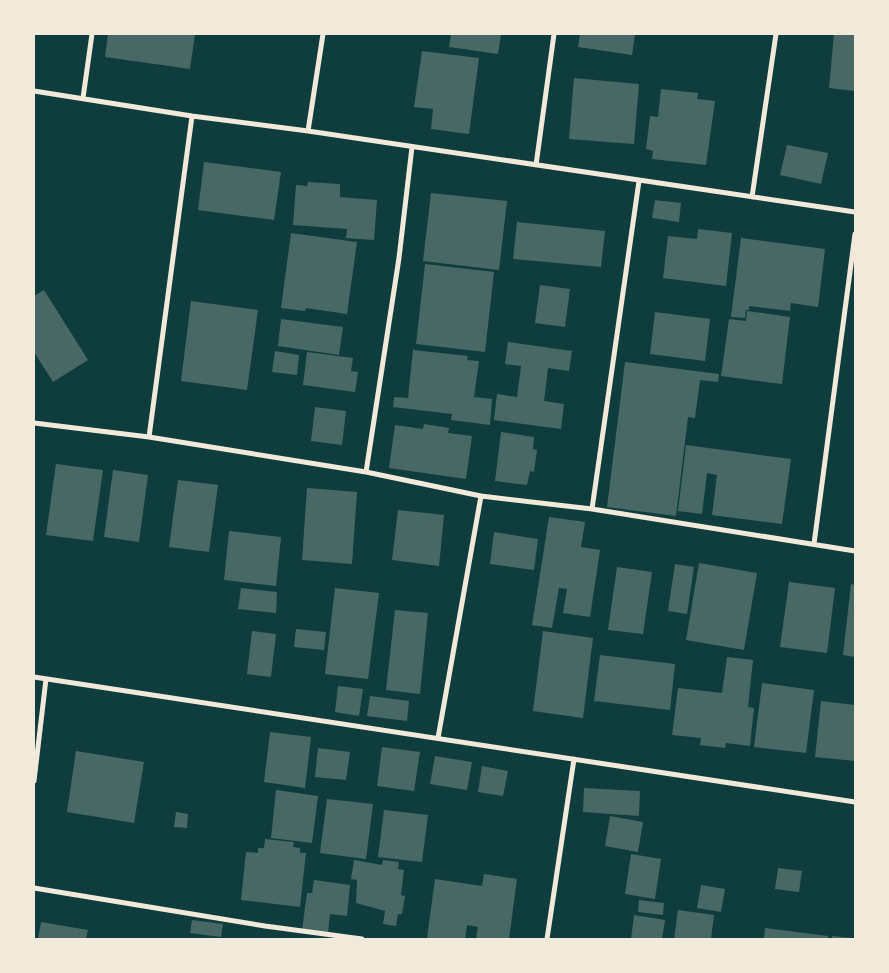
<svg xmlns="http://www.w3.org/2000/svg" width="889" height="973" font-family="'Noto Sans',sans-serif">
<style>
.building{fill:#486865}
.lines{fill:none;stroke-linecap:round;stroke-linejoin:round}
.minor{stroke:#f1e9da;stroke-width:5}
</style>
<rect width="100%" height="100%" fill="#0f3d3e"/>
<!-- building -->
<path class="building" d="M 108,34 L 195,34 L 190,69 L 105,57 Z
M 451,34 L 501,34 L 498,54 L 449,47 Z
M 580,34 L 635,34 L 632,55 L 578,47 Z
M 834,34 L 855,34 L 855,91 L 829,88 Z
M 422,51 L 479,58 L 469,134 L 431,129 L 433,109 L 414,107 Z
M 574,78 L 639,84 L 634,144 L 569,139 Z
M 661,89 L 698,93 L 697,99 L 715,101 L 706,165 L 652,159 L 653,151 L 646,149 L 650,116 L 658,117 Z
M 787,145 L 828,153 L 821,184 L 780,175 Z
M 204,162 L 281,172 L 274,220 L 198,210 Z
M 308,182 L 340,184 L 340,197 L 377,200 L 374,240 L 346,238 L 347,229 L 293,225 L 296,185 L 307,186 Z
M 431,193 L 507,201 L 499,270 L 423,261 Z
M 655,200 L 681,203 L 679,222 L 652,218 Z
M 517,222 L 605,231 L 601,267 L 513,259 Z
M 698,229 L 732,233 L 726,286 L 663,278 L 668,236 L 697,239 Z
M 291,233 L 357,242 L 347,314 L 306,308 L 305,311 L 281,308 Z
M 741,238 L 825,249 L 818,307 L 791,303 L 790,311 L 749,306 L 749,310 L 746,310 L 745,318 L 731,317 Z
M 425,264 L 494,272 L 485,352 L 416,344 Z
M 540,285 L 570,289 L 565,327 L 535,323 Z
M 44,290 L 88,360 L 53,382 L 34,352 L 34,296 Z
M 191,301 L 258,310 L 247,390 L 181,381 Z
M 747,311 L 790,317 L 782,384 L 721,376 L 729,319 L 746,321 Z
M 655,312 L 710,319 L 705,361 L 650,354 Z
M 281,319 L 343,327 L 339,355 L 278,346 Z
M 508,342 L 572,351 L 569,371 L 548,368 L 544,401 L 564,404 L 561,429 L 494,420 L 497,394 L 517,397 L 521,366 L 505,364 Z
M 413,350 L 468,356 L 467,360 L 479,361 L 474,397 L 492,399 L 490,425 L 451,420 L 452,414 L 393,407 L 394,397 L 408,398 Z
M 275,351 L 299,355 L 297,375 L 272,372 Z
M 307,352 L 353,358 L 351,371 L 358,372 L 355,392 L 303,385 Z
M 625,362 L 719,374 L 718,382 L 700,380 L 695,418 L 688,417 L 676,516 L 607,507 Z
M 315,407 L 346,411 L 342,445 L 311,441 Z
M 424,424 L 449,428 L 448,433 L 472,436 L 466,479 L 389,468 L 395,425 L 423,429 Z
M 501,432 L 534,437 L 533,449 L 537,450 L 534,472 L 530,471 L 527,485 L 495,481 Z
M 686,445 L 791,459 L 782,524 L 712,515 L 717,475 L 707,473 L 702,514 L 678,511 Z
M 56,464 L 103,470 L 93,541 L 46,535 Z
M 113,470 L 148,475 L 139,542 L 104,537 Z
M 178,480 L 218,485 L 209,552 L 169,547 Z
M 307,488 L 357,492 L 352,564 L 302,560 Z
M 398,510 L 444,515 L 439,566 L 392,560 Z
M 549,517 L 585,522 L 581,547 L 600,550 L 590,617 L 563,613 L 567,589 L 559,588 L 552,628 L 532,625 Z
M 229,531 L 281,537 L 276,586 L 224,580 Z
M 494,532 L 538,539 L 534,570 L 490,564 Z
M 699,563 L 757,573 L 744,650 L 686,640 Z
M 675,564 L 694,567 L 687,614 L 668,611 Z
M 617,567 L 652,572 L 643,634 L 608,630 Z
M 789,582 L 835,588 L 827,653 L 780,647 Z
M 851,584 L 855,585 L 855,657 L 843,655 Z
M 241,588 L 277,592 L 276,613 L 238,609 Z
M 335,588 L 379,593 L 368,679 L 325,674 Z
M 395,610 L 428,613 L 420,694 L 386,690 Z
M 296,629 L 326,632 L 324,650 L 294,647 Z
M 252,631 L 276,634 L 271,677 L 247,674 Z
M 543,631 L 593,638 L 583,718 L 533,711 Z
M 600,655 L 675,664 L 670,710 L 594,701 Z
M 727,657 L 753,660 L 748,707 L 754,708 L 750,746 L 726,743 L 725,748 L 700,745 L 701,738 L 672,735 L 678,688 L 722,693 Z
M 762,683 L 814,690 L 806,753 L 754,747 Z
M 338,686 L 363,689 L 359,716 L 335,712 Z
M 370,696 L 409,701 L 407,721 L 367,716 Z
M 821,701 L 855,705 L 855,761 L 815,757 Z
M 270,732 L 311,737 L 305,788 L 264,782 Z
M 382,747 L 420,752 L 414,791 L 377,786 Z
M 318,748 L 350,752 L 346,780 L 315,777 Z
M 76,751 L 144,762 L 134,823 L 67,812 Z
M 435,756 L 472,762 L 467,790 L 430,784 Z
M 482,766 L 508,771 L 503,796 L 478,792 Z
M 584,788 L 640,791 L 639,816 L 583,812 Z
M 276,790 L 318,796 L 312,843 L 271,838 Z
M 327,799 L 373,804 L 366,859 L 320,853 Z
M 384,810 L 428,815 L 422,862 L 378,857 Z
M 176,812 L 188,814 L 187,828 L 174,827 Z
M 610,816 L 643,822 L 638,852 L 605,846 Z
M 265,839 L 294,842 L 293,847 L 300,848 L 300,853 L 306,853 L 300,907 L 241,900 L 246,852 L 258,853 L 258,848 L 264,848 Z
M 631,854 L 661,859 L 655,899 L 625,894 Z
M 354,860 L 382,865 L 383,860 L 399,862 L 398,869 L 404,870 L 401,895 L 405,896 L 402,914 L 398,914 L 396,926 L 383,924 L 385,911 L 356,903 L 357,880 L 351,879 Z
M 778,868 L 802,871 L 799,892 L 775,889 Z
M 484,874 L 517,879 L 509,939 L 476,939 L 478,927 L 467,925 L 465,939 L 427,938 L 435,879 L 482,886 Z
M 314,880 L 350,885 L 347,916 L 330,914 L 328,933 L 302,930 L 307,893 L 312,893 Z
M 701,885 L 725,889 L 721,912 L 697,908 Z
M 639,900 L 664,903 L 663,915 L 638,912 Z
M 678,910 L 714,915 L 711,939 L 674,939 Z
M 634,915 L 665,920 L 662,939 L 631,939 Z
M 192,920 L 223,924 L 221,937 L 190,933 Z
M 41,922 L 88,930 L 86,939 L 38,939 Z
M 765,928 L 828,936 L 828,939 L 764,939 Z
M 832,936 L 852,938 L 852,939 L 832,939 Z"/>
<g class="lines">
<!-- minor -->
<path class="minor" d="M 34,91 L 192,116 L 308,131 L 855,212
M 83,98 L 92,34
M 308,131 L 323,34
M 536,165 L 554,34
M 752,197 L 776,34
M 34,423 L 149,437 L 366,472 L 481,496 L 592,509 L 855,551
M 149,437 L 192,116
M 366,472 L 399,258 L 412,147
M 592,509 L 639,181
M 814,544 L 855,234
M 34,677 L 855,802
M 438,738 L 481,496
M 34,781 L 46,679
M 34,888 L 265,926 L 362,939
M 547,939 L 574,759"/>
</g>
<!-- border -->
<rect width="889" height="973" fill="none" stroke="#f1e9da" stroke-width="70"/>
</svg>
